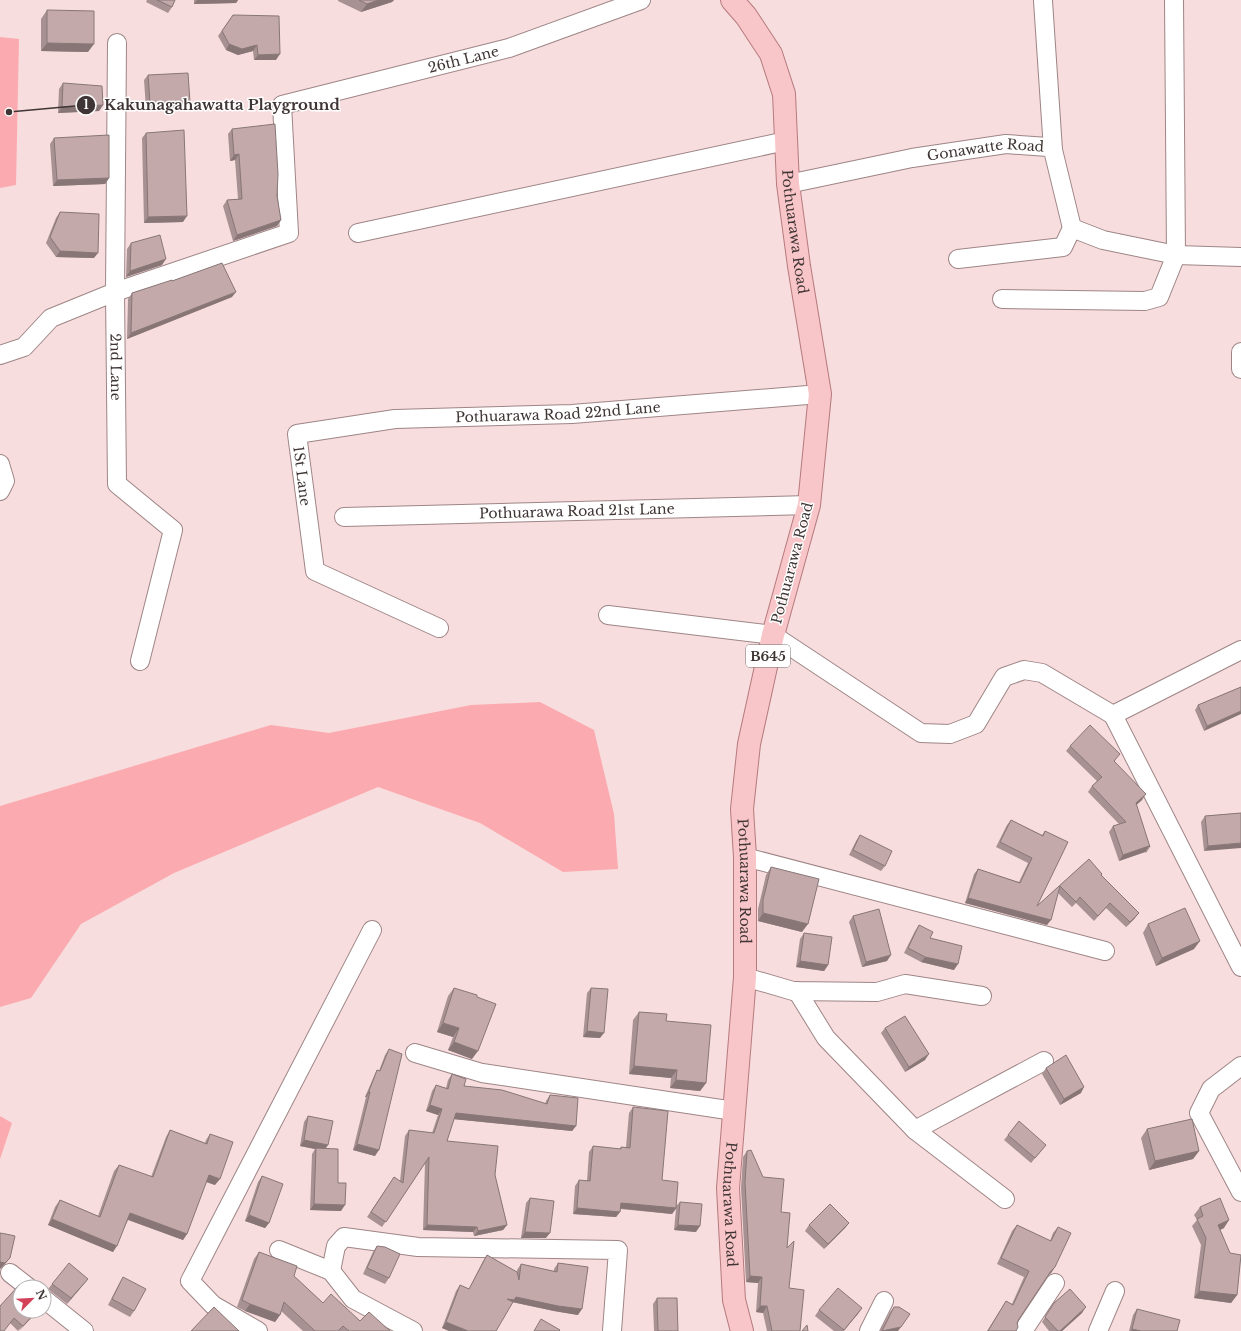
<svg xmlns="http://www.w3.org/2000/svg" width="1241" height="1331" font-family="'Libre Baskerville',serif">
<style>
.green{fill:#fbaaaf}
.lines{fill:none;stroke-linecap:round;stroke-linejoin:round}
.minor-casing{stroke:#9e8586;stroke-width:20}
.major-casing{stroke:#b57a7d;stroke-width:24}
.minor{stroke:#fff;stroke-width:18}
.major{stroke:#f8c5c8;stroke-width:22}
.wall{fill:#a89192}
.shaded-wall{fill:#887677}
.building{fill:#c3a9aa;stroke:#887677}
.labels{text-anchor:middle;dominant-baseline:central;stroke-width:3;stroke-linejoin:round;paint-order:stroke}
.shield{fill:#fff;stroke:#797272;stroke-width:1}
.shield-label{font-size:13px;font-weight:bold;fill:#403535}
.street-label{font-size:14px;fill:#403535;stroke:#fff}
.leader{fill:none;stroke:#403535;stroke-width:1.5}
.callout-dot{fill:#403535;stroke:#fff;stroke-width:1.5}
.mark-label{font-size:12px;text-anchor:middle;font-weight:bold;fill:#fff}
.callout-label{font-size:15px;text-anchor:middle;font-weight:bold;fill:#403535;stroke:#fff;stroke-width:3;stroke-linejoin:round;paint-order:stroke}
</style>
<rect width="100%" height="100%" fill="#f8ddde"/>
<!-- green -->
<path class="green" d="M 0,37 L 19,39 L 16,185 L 0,188 Z
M 540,702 L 594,730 L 614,814 L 618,869 L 563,872 L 480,823 L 378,787 L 174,873 L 81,924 L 31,998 L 0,1007 L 0,806 L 271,725 L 329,733 L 471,705 Z
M 0,1116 L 12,1123 L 0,1159 Z"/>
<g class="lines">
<!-- minor casing -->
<g class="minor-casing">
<g id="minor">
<path d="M 1043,1 L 1053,150"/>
<path id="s1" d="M 117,43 L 115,292 L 117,484 L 173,530 L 140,661"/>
<path id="s2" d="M 788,184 L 912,158 L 1006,144 L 1048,147 L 1053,150 L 1072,228 L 1103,240 L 1176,255 L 1241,257"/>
<path d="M 358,233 L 786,141"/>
<path d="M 958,259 L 1063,247 L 1072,228"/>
<path d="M 1002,299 L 1145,301 L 1159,297 L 1176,255 L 1174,0"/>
<path id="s3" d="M 0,355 L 24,347 L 51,318 L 115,292 L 289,233 L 282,105 L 509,48 L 641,0"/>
<path d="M 1241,369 L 1241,352"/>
<path d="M 0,464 L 5,481 L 0,491"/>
<path id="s4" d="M 344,517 L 809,505"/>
<path d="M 608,615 L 773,635 L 921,733 L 950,734 L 976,724 L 1004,677 L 1024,670 L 1042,673 L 1113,715"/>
<path id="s5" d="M 439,628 L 315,571 L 297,434 L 395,419 L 572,414 L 820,394"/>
<path d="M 1241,650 L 1113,715 L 1241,967"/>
<path d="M 745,857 L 1105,951"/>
<path d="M 745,977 L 793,991 L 877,992 L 905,984 L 982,996"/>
<path d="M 797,991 L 826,1038 L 915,1130 L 1005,1199"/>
<path d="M 415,1053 L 482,1073 L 734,1111"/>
<path d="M 1241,1066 L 1211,1089 L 1199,1113 L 1241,1192"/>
<path d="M 915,1130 L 1044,1061"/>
<path d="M 279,1250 L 331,1271 L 353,1299 L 413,1331"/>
<path d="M 331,1271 L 336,1246 L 344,1237 L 418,1247 L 618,1250 L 612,1331"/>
<path d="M 10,1273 L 28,1287"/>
<path d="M 44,1299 L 84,1331"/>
<path d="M 258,1331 L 213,1305 L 190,1281 L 372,930"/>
<path d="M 869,1331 L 884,1301"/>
<path d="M 1023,1331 L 1055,1283"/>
<path d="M 1098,1331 L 1115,1291"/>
</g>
</g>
<!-- major casing -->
<g class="major-casing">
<g id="major">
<path id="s6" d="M 732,0 L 746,16 L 771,54 L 784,94 L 788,184 L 799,266 L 820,394 L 809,505 L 773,635 L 749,744 L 742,809 L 745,857 L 745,977 L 728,1188 L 734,1300 L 742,1331"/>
</g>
</g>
<!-- minor -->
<use href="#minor" class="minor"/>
<!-- major -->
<use href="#major" class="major"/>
</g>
<!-- wall -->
<path class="wall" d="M 147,0 L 175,0 L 172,7 L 168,13 L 146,2 Z
M 194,0 L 238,0 L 236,3 L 194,4 Z
M 338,0 L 394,0 L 392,2 L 361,12 L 338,1 Z
M 47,10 L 88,52 L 41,51 L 41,19 Z
M 233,15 L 276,60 L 254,60 L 253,51 L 238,55 L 226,50 L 218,36 Z
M 148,75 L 190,102 L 186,107 L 146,109 L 144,80 Z
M 63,83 L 103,105 L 99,111 L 58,113 L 59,89 Z
M 232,129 L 277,196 L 281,220 L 277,226 L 233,241 L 223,206 L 227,200 L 238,199 L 235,160 L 230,161 L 228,134 Z
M 146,133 L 183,222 L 144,223 L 142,138 Z
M 54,138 L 109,178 L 105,184 L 53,186 L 50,144 Z
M 60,212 L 94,258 L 56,257 L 46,243 L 56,218 Z
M 131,243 L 162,265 L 126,277 L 127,249 Z
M 172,281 L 232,297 L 127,339 L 128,299 L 132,293 Z
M 1241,687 L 1204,731 L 1195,710 L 1198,705 Z
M 1070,746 L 1116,760 L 1114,761 L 1142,800 L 1136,805 L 1150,847 L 1146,853 L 1145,852 L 1119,861 L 1109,832 L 1113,826 L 1119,824 L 1088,792 L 1092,786 L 1097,781 L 1066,751 Z
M 1241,813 L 1204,851 L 1201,822 L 1205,816 Z
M 1011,820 L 1042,835 L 1045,831 L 1037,906 L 1089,859 L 1135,918 L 1126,927 L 1106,908 L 1094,921 L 1076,903 L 1072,907 L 1058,893 L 1047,925 L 965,903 L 974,874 L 978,869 L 1019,882 L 1028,863 L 996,847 L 1007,825 Z
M 860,835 L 885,866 L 881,871 L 849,855 L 856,841 Z
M 771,867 L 802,932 L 758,921 L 758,909 L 766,875 Z
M 853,916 L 887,961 L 862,967 L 849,922 Z
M 1148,924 L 1194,949 L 1156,966 L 1143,933 Z
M 919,925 L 954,970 L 921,962 L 904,953 L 915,931 Z
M 804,933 L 828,965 L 824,971 L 796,967 L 800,939 Z
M 454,988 L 477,997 L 472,1059 L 448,1050 L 453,1037 L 437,1032 L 448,996 Z
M 591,988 L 600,1038 L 583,1037 L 587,993 Z
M 639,1012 L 666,1021 L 706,1083 L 700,1091 L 670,1088 L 671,1078 L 629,1074 L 633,1020 Z
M 885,1028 L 925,1060 L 905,1072 L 881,1033 Z
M 389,1049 L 375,1156 L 353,1150 L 366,1097 L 365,1097 L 374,1076 L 377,1070 L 379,1071 L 385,1055 Z
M 1046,1068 L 1081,1093 L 1060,1105 L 1042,1074 Z
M 452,1074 L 464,1086 L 545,1104 L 546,1101 L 550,1095 L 576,1126 L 572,1131 L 454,1119 L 447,1141 L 495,1175 L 507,1225 L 503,1230 L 474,1236 L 473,1232 L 423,1230 L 425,1163 L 382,1227 L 367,1217 L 394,1177 L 400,1181 L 405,1136 L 409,1130 L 432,1133 L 438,1115 L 426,1111 L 432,1091 L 436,1085 L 446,1088 L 448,1080 Z
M 633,1107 L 662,1180 L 676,1206 L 680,1202 L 696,1232 L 674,1230 L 676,1209 L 672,1214 L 620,1209 L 620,1212 L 616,1217 L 573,1214 L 575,1186 L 579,1180 L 587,1181 L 589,1152 L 593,1146 L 620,1149 L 621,1147 L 626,1147 L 629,1113 Z
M 308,1116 L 326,1149 L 338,1183 L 341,1211 L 310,1210 L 312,1154 L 315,1149 L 300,1146 L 304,1122 Z
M 1147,1129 L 1199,1151 L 1193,1159 L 1149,1170 L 1141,1138 Z
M 170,1130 L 205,1143 L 206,1140 L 210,1134 L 215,1185 L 206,1182 L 187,1234 L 183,1240 L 128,1220 L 113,1252 L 48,1225 L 55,1207 L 60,1200 L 98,1216 L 114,1171 L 119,1165 L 151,1177 L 166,1137 Z
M 1008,1135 L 1046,1145 L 1042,1150 L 1031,1163 L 1004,1140 Z
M 747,1151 L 763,1177 L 781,1212 L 787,1248 L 789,1288 L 800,1331 L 767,1331 L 763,1313 L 756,1312 L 758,1283 L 746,1282 L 741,1188 L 743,1157 Z
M 262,1176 L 269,1223 L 265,1228 L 245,1221 L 258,1182 Z
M 530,1198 L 546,1238 L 521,1238 L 526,1203 Z
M 1200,1207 L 1224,1228 L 1220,1230 L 1237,1295 L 1231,1303 L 1194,1298 L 1201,1245 L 1192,1226 L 1197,1220 L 1194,1215 Z
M 849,1223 L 845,1228 L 824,1249 L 805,1231 L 809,1225 Z
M 1017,1225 L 1050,1241 L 1053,1233 L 1058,1227 L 1055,1267 L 1051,1273 L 1047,1277 L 1019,1319 L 1016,1331 L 987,1331 L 1006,1301 L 1012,1304 L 1024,1277 L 997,1264 L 1012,1231 Z
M 377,1246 L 389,1278 L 385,1284 L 363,1274 L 373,1252 Z
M 259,1252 L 294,1276 L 323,1303 L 360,1321 L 390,1331 L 303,1331 L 281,1311 L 280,1315 L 275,1322 L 245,1311 L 237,1307 L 254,1259 Z
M 487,1255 L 517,1272 L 517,1270 L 521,1264 L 554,1271 L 554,1269 L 558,1263 L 578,1315 L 554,1311 L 512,1302 L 496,1331 L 449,1331 L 442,1328 L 456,1291 L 460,1285 L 469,1289 L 483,1261 Z
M 123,1277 L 134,1311 L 130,1317 L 108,1305 L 120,1282 Z
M 88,1279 L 67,1304 L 48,1289 L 52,1284 Z
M 22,1287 L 20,1311 L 38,1311 L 18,1331 L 10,1323 Z
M 657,1298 L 678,1331 L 654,1331 L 653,1304 Z
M 1054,1303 L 1082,1313 L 1062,1331 L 1049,1331 L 1042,1322 Z
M 894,1307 L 898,1331 L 880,1331 L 890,1312 Z
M 862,1308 L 844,1331 L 834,1331 L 815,1316 L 819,1310 Z
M 1137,1309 L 1177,1331 L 1129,1331 L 1133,1315 Z"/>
<!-- shaded-wall -->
<path class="shaded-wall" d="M 197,0 L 238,0 L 236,3 L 194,4 Z
M 379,0 L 394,0 L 392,2 L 361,12 L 367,4 Z
M 47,43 L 94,44 L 88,52 L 41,51 Z
M 229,44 L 257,45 L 253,51 L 238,55 L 226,50 Z
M 280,54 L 276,60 L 254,60 L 258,55 Z
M 190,102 L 186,107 L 146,109 L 150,103 Z
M 103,105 L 99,111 L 58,113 L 62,107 Z
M 239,154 L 235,160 L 230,161 L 234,155 Z
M 109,178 L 105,184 L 53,186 L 57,180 Z
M 187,216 L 183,222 L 144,223 L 148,217 Z
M 281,220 L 277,226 L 233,241 L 237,235 Z
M 60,251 L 98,253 L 94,258 L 56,257 Z
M 166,259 L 162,265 L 126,277 L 130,271 Z
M 236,292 L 232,297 L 127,339 L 131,333 Z
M 1241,711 L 1241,714 L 1204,731 L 1207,726 Z
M 1146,794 L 1142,800 L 1132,809 L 1136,803 Z
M 1241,843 L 1241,848 L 1204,851 L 1208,846 Z
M 1149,846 L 1145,852 L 1119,861 L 1123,855 Z
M 968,898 L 1051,920 L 1047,925 L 965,903 Z
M 763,913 L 808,924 L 802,932 L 758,921 Z
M 1139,913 L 1135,918 L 1126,927 L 1130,922 Z
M 1200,941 L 1194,949 L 1156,966 L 1162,958 Z
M 891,955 L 887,961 L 862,967 L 866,962 Z
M 925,957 L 958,964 L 954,970 L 921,962 Z
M 800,961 L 828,965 L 824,971 L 796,967 Z
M 443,1023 L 459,1028 L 453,1037 L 437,1032 Z
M 587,1031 L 604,1033 L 600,1038 L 583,1037 Z
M 454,1042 L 478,1051 L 472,1059 L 448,1050 Z
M 929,1054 L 925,1060 L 905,1072 L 909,1067 Z
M 634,1066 L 677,1070 L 671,1078 L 629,1074 Z
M 676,1080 L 706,1083 L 700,1091 L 670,1088 Z
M 1084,1087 L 1081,1093 L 1060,1105 L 1064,1099 Z
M 369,1091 L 370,1092 L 366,1097 L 365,1097 Z
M 430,1105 L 442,1109 L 438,1115 L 426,1111 Z
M 456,1113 L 576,1126 L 572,1131 L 452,1119 Z
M 304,1140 L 328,1145 L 324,1151 L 316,1148 L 315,1149 L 300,1146 Z
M 357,1144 L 379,1150 L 375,1156 L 353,1150 Z
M 1199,1151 L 1193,1159 L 1149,1170 L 1155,1161 Z
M 209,1175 L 220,1179 L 215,1185 L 204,1181 Z
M 621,1203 L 676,1208 L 672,1214 L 617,1208 Z
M 314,1204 L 345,1205 L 341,1211 L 310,1210 Z
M 577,1208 L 620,1212 L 616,1217 L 573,1214 Z
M 130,1213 L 187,1234 L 183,1240 L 126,1219 Z
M 249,1215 L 269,1223 L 265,1228 L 245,1221 Z
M 52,1219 L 117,1246 L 113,1252 L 48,1225 Z
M 1229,1220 L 1224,1228 L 1213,1233 L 1218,1225 Z
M 849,1223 L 845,1228 L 824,1249 L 828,1244 Z
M 427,1225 L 477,1227 L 473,1232 L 423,1230 Z
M 507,1225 L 503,1230 L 474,1236 L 478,1231 Z
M 678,1225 L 700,1226 L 696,1232 L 674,1230 Z
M 525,1232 L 550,1233 L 546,1238 L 521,1238 Z
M 10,1258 L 6,1263 L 0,1269 L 0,1262 Z
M 1055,1267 L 1051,1273 L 1046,1277 L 1051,1271 Z
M 750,1276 L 762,1277 L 758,1283 L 746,1282 Z
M 88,1279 L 84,1284 L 67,1304 L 71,1298 Z
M 1199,1291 L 1237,1295 L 1231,1303 L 1194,1298 Z
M 516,1297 L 582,1309 L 578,1315 L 554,1311 L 512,1302 L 507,1299 Z
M 250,1304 L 280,1315 L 275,1322 L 245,1311 Z
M 760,1306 L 767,1306 L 763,1313 L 756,1312 Z
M 1086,1307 L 1082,1313 L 1062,1331 L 1060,1331 Z
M 862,1308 L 858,1314 L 843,1331 L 844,1330 Z
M 37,1311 L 38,1311 L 19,1331 L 23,1326 Z
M 446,1322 L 468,1331 L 449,1331 L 442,1328 Z
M 901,1327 L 898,1331 L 882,1331 Z
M 1132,1329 L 1141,1331 L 1131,1331 Z"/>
<!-- building -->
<path class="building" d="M 157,0 L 175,0 L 172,7 Z
M 359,0 L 379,0 L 367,4 Z
M 47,10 L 94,11 L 94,44 L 47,43 Z
M 233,15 L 279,16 L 280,54 L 258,55 L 257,45 L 242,49 L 229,44 L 222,31 Z
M 188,73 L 190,102 L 150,103 L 148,75 Z
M 63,83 L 102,86 L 103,105 L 62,107 Z
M 275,124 L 278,174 L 277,196 L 281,220 L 237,235 L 227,200 L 242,199 L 239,154 L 234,155 L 232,129 Z
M 184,130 L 187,216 L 148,217 L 146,133 Z
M 109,135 L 109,178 L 57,180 L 54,138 Z
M 60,212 L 99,214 L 98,253 L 60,251 L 50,237 Z
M 160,235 L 166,259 L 130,271 L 131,243 Z
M 222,263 L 236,292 L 131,333 L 132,293 L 172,280 L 172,281 Z
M 1241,687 L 1241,711 L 1207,726 L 1198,705 Z
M 1090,725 L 1120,754 L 1114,761 L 1146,794 L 1136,803 L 1150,847 L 1149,846 L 1123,855 L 1113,826 L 1126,822 L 1092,786 L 1102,777 L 1070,746 Z
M 1241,813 L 1241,843 L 1208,846 L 1205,816 Z
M 1011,820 L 1043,836 L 1045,831 L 1068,842 L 1037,906 L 1089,859 L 1102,874 L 1101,875 L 1139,913 L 1130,922 L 1110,903 L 1098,916 L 1080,897 L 1076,902 L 1060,886 L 1051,920 L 968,898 L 978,869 L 1020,883 L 1032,858 L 1000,842 Z
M 860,835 L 892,851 L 885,866 L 853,850 Z
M 771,867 L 819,879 L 808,924 L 763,913 L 763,900 Z
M 1185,908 L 1200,941 L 1162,958 L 1148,924 Z
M 879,909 L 891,955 L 866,962 L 853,916 Z
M 919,925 L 933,932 L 930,938 L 962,946 L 958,964 L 925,957 L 908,948 Z
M 804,933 L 832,937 L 828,965 L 800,961 Z
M 454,988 L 477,995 L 477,997 L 496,1004 L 478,1051 L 454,1042 L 459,1028 L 443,1023 Z
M 591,988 L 608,989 L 604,1033 L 587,1031 Z
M 639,1012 L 667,1014 L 666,1021 L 711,1025 L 706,1083 L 676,1080 L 677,1070 L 634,1066 Z
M 905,1016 L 929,1054 L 909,1067 L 885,1028 Z
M 389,1049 L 402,1054 L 379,1150 L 357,1144 L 370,1092 L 369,1091 L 377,1070 L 380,1071 Z
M 1066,1055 L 1084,1087 L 1064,1099 L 1046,1068 Z
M 452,1074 L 466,1079 L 464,1086 L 502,1090 L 547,1104 L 550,1095 L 578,1098 L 576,1126 L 456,1113 L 447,1141 L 498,1146 L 495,1175 L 507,1225 L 478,1231 L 477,1227 L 427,1225 L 429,1157 L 386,1222 L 371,1212 L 394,1177 L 403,1183 L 409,1130 L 434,1133 L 442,1109 L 430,1105 L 436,1085 L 448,1089 Z
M 633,1107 L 668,1111 L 662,1180 L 678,1182 L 676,1208 L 621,1203 L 620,1212 L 577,1208 L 579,1180 L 590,1181 L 593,1146 L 621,1149 L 621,1147 L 630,1148 Z
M 308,1116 L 333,1121 L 328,1145 L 304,1140 Z
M 1192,1119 L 1199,1151 L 1155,1161 L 1147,1129 Z
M 1019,1121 L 1046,1145 L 1035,1158 L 1008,1135 Z
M 170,1130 L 207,1144 L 210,1134 L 233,1142 L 220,1179 L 209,1175 L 187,1234 L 130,1213 L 117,1246 L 52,1219 L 60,1200 L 100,1217 L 119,1165 L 153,1177 Z
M 316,1148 L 338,1149 L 338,1183 L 346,1183 L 345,1205 L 314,1204 Z
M 751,1150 L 763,1177 L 784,1179 L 781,1212 L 790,1213 L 787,1248 L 794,1241 L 789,1288 L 804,1290 L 800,1331 L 772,1331 L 767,1306 L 760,1306 L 762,1277 L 750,1276 L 745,1182 L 747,1151 Z
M 262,1176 L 283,1184 L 269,1223 L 249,1215 Z
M 530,1198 L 554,1201 L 550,1233 L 525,1232 Z
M 1220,1198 L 1229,1220 L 1218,1225 L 1230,1253 L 1241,1255 L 1237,1295 L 1199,1291 L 1206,1238 L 1197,1219 L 1203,1216 L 1200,1207 Z
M 680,1202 L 702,1204 L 700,1226 L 678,1225 Z
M 830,1204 L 849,1223 L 828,1244 L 809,1225 Z
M 1017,1225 L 1051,1241 L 1058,1227 L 1071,1233 L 1055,1267 L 1051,1271 L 1019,1319 L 1017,1323 L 1018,1327 L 1016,1331 L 988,1331 L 1006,1301 L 1013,1305 L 1029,1271 L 1001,1258 Z
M 0,1233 L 6,1234 L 15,1236 L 10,1258 L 5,1263 L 0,1262 Z
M 377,1246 L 385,1247 L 400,1254 L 389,1278 L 367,1268 Z
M 259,1252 L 297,1266 L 294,1276 L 323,1303 L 331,1294 L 360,1321 L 369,1312 L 390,1331 L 349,1331 L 343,1326 L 338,1331 L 315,1331 L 284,1302 L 280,1315 L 250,1304 L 242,1300 Z
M 487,1255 L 517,1272 L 519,1280 L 521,1264 L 557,1272 L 558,1263 L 588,1267 L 582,1309 L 558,1306 L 516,1297 L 514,1300 L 507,1299 L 513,1302 L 496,1331 L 468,1331 L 446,1322 L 460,1285 L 469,1289 Z
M 69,1263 L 88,1279 L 71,1298 L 52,1284 Z
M 123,1277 L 146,1289 L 134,1311 L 112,1299 Z
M 19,1285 L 22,1287 L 20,1287 L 20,1311 L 37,1311 L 23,1326 L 14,1318 L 4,1331 L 0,1331 L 0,1306 Z
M 838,1288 L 862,1308 L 844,1330 L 819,1310 Z
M 1070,1289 L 1086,1307 L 1060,1331 L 1058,1331 L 1045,1317 L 1054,1303 Z
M 657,1298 L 677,1298 L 678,1331 L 658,1331 Z
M 214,1307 L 239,1331 L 191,1331 Z
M 894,1307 L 899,1307 L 910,1314 L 901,1327 L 882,1331 Z
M 1137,1309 L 1180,1320 L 1177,1331 L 1141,1331 L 1132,1329 Z
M 541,1319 L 560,1330 L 559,1331 L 534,1331 Z
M 807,1325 L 808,1331 L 802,1331 Z"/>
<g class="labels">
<!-- shield labels -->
<rect class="shield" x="746" y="645" width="44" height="22" rx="3"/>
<g class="shield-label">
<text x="768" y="656">B645</text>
</g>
<!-- street labels -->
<g class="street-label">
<text stroke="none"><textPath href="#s3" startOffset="633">26th Lane</textPath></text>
<text stroke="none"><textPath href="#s2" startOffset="201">Gonawatte Road</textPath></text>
<text stroke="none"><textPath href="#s6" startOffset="247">Pothuarawa Road</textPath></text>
<text stroke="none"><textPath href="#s1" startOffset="324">2nd Lane</textPath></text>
<text stroke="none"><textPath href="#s5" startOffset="537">Pothuarawa Road 22nd Lane</textPath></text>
<text transform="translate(302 476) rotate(83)">1St Lane</text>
<text stroke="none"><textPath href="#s4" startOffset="233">Pothuarawa Road 21st Lane</textPath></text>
<text transform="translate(792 563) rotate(-75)">Pothuarawa Road</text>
<text stroke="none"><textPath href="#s6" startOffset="907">Pothuarawa Road</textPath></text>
<text stroke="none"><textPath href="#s6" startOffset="1231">Pothuarawa Road</textPath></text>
</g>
</g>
<!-- callouts -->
<path class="leader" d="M9 112L86 105"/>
<g class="callout-dot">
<circle cx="9" cy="112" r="4"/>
<circle cx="86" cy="105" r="10"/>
</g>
<g class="mark-label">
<text x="86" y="109">1</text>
</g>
<g class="callout-label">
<text x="222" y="110">Kakunagahawatta Playground</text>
</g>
<!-- north arrow -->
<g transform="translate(32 1299) rotate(66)"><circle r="19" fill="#ffffff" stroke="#b3aeae"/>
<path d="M0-3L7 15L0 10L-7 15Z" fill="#d34259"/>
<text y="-6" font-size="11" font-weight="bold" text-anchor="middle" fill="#403535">N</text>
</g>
</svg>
